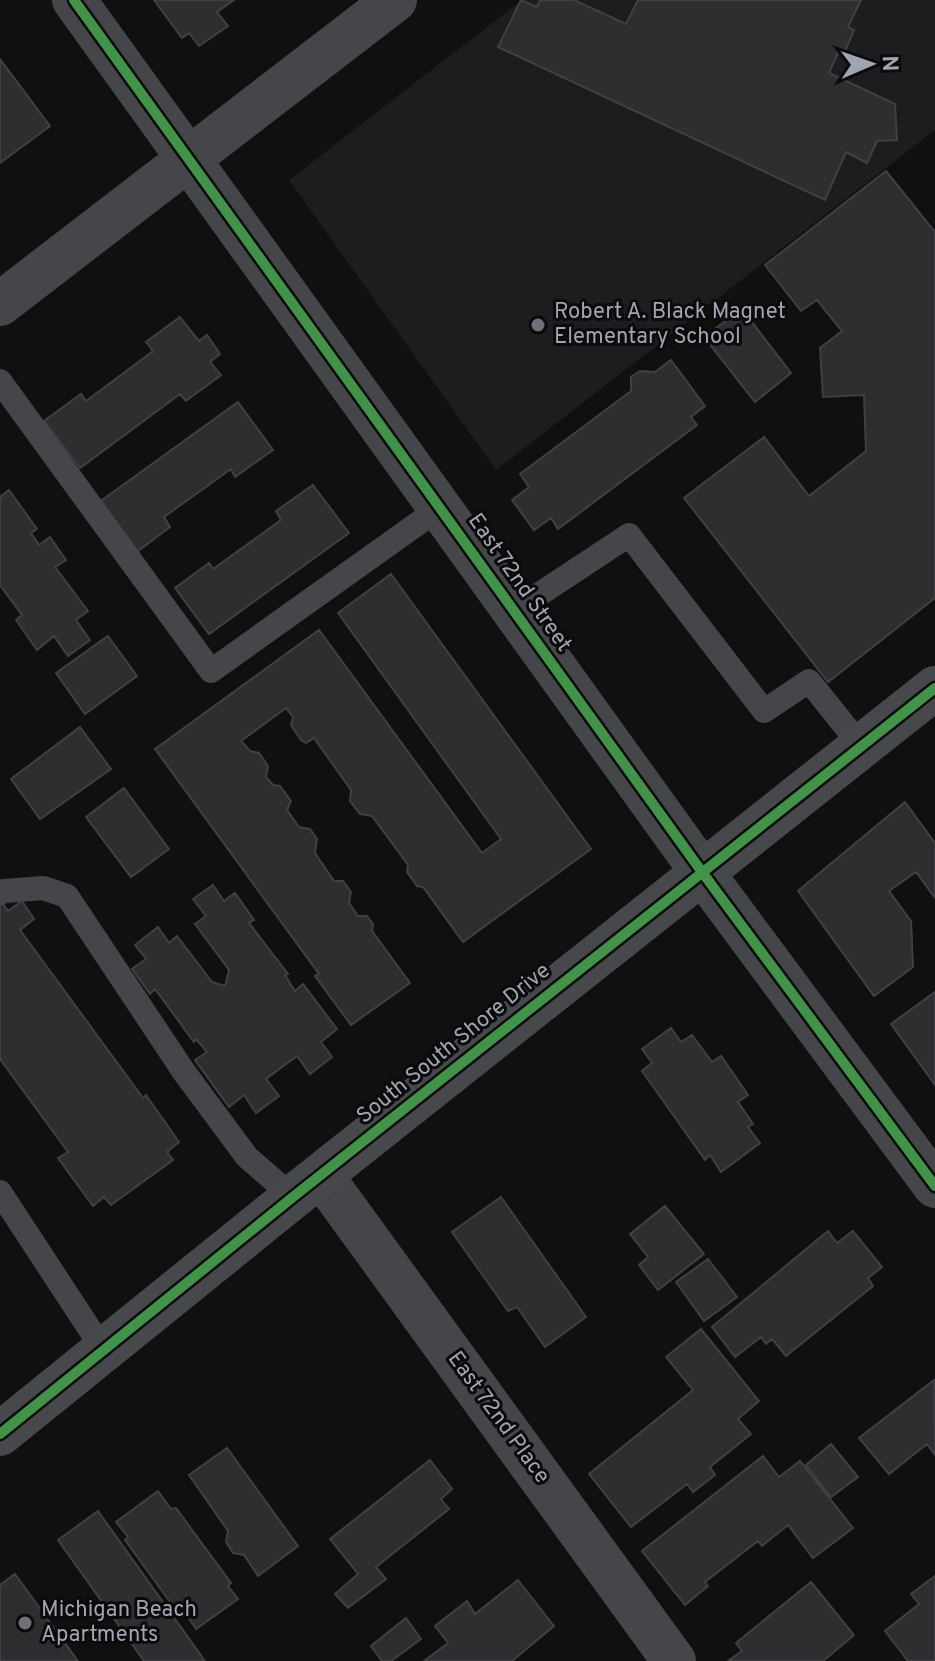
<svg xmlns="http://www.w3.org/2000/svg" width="935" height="1661" font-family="Overpass,sans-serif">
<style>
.built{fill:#1d1d1f}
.building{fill:#2e2e30;stroke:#404044;stroke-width:2}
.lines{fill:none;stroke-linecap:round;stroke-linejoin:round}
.service{stroke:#454649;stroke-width:24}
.minor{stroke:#454649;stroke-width:44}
.primary{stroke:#47484b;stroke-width:44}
.cycleway-casing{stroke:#0b0b0c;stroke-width:15}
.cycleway{stroke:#419447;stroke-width:10}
.poi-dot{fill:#6e717a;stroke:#0b0b0c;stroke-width:3}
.labels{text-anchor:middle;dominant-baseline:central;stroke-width:6;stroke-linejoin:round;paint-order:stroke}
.poi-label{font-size:22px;fill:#a1a5b2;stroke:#0b0b0c;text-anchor:start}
.street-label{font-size:22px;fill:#a1a5b2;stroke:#0b0b0c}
</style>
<rect width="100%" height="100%" fill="#101011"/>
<!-- built -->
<path class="built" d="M 522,0 L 935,0 L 935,130 L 496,470 L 289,180 Z"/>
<!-- building -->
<path class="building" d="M 154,0 L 234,0 L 217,12 L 228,26 L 199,46 L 189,33 L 182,38 Z
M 521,0 L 537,7 L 540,0 L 574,0 L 626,24 L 638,0 L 861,0 L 848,27 L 854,30 L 844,54 L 839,51 L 829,73 L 895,104 L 897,140 L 877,141 L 867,163 L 846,152 L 825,200 L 498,47 Z
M 0,59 L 50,126 L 0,163 Z
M 886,171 L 935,232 L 935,598 L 828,682 L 684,498 L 764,437 L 809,496 L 866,451 L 864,395 L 823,397 L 820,348 L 842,331 L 817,300 L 801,311 L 765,265 Z
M 742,309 L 791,373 L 755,402 L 704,337 Z
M 180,317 L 199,341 L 207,335 L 220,354 L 210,362 L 221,375 L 186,401 L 180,394 L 80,468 L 44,421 L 81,394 L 86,401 L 153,351 L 146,342 Z
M 671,360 L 705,406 L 691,417 L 697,425 L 558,529 L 551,518 L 534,530 L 512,500 L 529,487 L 520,474 L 631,391 L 631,377 L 640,371 L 655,372 Z
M 238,402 L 273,450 L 235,477 L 231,469 L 164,517 L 170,527 L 134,554 L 98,503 Z
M 313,485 L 349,533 L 209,634 L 175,588 L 209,563 L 213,569 L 281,520 L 276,511 Z
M 9,490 L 37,529 L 31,533 L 39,545 L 50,537 L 66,560 L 55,567 L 88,611 L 76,620 L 90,640 L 68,656 L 54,636 L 37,650 L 16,620 L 22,615 L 0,585 L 0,497 Z
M 391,574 L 591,849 L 463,942 L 423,887 L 417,886 L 407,872 L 408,865 L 372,816 L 360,814 L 350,801 L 351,790 L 314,738 L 306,743 L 301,740 L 291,725 L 293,717 L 286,708 L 241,741 L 250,751 L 259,753 L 268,766 L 266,777 L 273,785 L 280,786 L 291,801 L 287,810 L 299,827 L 310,829 L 317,839 L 315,853 L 334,881 L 343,881 L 351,892 L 349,903 L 358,916 L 367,916 L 373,924 L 372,931 L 410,983 L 351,1025 L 315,976 L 319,974 L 155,749 L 319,630 L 482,853 L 501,839 L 338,613 Z
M 108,636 L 137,676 L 85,714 L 56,673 Z
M 80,727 L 111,769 L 40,819 L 11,779 Z
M 124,788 L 169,849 L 131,877 L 86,817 Z
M 905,802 L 935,843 L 935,898 L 916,872 L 889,891 L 911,921 L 913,967 L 874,996 L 798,891 Z
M 213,885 L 224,901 L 235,893 L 254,920 L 249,923 L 288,974 L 285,975 L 295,991 L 303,984 L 337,1029 L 321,1042 L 332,1057 L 310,1074 L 297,1056 L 266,1079 L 279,1096 L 256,1113 L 244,1095 L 229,1107 L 195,1060 L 207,1052 L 196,1039 L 194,1042 L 155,989 L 150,994 L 132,969 L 146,959 L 135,945 L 158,927 L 169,943 L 177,936 L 212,982 L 225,986 L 229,970 L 195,924 L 206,916 L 193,899 Z
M 22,901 L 34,919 L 20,930 L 143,1098 L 146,1095 L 179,1142 L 167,1152 L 173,1160 L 111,1205 L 104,1197 L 93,1206 L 58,1158 L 68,1152 L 0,1059 L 0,904 L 2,902 L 8,911 Z
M 935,992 L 935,1085 L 891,1024 Z
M 671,1028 L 681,1042 L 692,1035 L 712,1062 L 721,1056 L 748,1095 L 738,1102 L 753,1124 L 748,1127 L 760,1143 L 721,1172 L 710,1155 L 705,1160 L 642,1071 L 652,1063 L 642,1049 Z
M 501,1197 L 586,1317 L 545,1347 L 517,1307 L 508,1311 L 452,1232 Z
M 665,1206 L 704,1254 L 658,1290 L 639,1265 L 648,1257 L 630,1234 Z
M 828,1231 L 837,1243 L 853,1231 L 882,1267 L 868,1278 L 873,1286 L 786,1356 L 772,1339 L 766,1344 L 761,1337 L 735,1357 L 712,1327 Z
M 708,1259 L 737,1297 L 704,1321 L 676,1282 Z
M 701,1329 L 759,1401 L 738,1419 L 751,1434 L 710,1467 L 715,1475 L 693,1492 L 687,1484 L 631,1527 L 589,1474 L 693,1390 L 666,1357 Z
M 934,1380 L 935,1455 L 927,1444 L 889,1474 L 859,1438 Z
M 831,1444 L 858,1477 L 831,1497 L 806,1465 Z
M 227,1448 L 298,1546 L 258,1576 L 244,1555 L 233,1553 L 226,1542 L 228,1531 L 189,1475 Z
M 763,1456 L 779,1477 L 800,1461 L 853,1528 L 813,1558 L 788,1525 L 762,1546 L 758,1541 L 705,1582 L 708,1586 L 685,1605 L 642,1551 Z
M 430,1460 L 452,1489 L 441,1499 L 449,1509 L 376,1567 L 386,1579 L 348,1608 L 335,1594 L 358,1574 L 330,1539 Z
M 158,1491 L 171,1509 L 176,1508 L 231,1583 L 228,1586 L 238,1599 L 196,1629 L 186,1614 L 181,1617 L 125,1540 L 128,1537 L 116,1522 Z
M 98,1511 L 205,1661 L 144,1661 L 58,1540 Z
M 15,1574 L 78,1661 L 0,1661 L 0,1585 Z
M 935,1576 L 935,1661 L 908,1661 L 885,1631 L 919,1604 L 911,1594 Z
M 518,1580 L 554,1626 L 512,1661 L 424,1661 L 448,1643 L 435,1626 L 467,1601 L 475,1614 Z
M 811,1582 L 854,1635 L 823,1661 L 728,1661 L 742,1651 L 736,1643 Z
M 406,1618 L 421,1639 L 391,1661 L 382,1661 L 371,1646 Z"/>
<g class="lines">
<!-- service -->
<path class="service" d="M 0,381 L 211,671 L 441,507
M 514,611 L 629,535 L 764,711 L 809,681 L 861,746
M 0,893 L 4,891 L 43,888 L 67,896 L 184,1072 L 247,1157 L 293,1197
M 0,1192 L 104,1351"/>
<!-- minor -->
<path class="minor" d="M 74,0 L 702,872 L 935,1186
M 0,304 L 395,0
M 321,1175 L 674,1661"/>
<!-- primary -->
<path class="primary" d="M 0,1434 L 293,1197 L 935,688"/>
<!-- cycleway casing -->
<g class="cycleway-casing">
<path id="cycleway" d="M 74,0 L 702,872 L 935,1186
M 0,1434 L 293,1197 L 935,688"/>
</g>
<!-- cycleway -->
<use href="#cycleway" class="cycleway"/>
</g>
<!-- markers -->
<g class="poi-dot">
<circle cx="538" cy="325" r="8"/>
<circle cx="25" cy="1623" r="8"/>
</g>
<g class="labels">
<!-- poi labels -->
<g class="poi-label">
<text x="554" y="312">Robert A. Black Magnet<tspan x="554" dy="25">Elementary School</tspan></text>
<text x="41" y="1610">Michigan Beach<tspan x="41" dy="25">Apartments</tspan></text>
</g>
<!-- street labels -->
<g class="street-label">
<text transform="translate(519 583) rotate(55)">East 72nd Street</text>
<text transform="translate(454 1044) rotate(-39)">South South Shore Drive</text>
<text transform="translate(498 1418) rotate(54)">East 72nd Place</text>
</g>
</g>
<!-- north arrow -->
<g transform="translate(871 64) rotate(88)" stroke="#0b0b0c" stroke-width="6" paint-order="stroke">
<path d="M0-6L14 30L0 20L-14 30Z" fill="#a1a5b2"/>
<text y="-12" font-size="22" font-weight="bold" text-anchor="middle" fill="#a1a5b2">N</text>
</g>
</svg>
